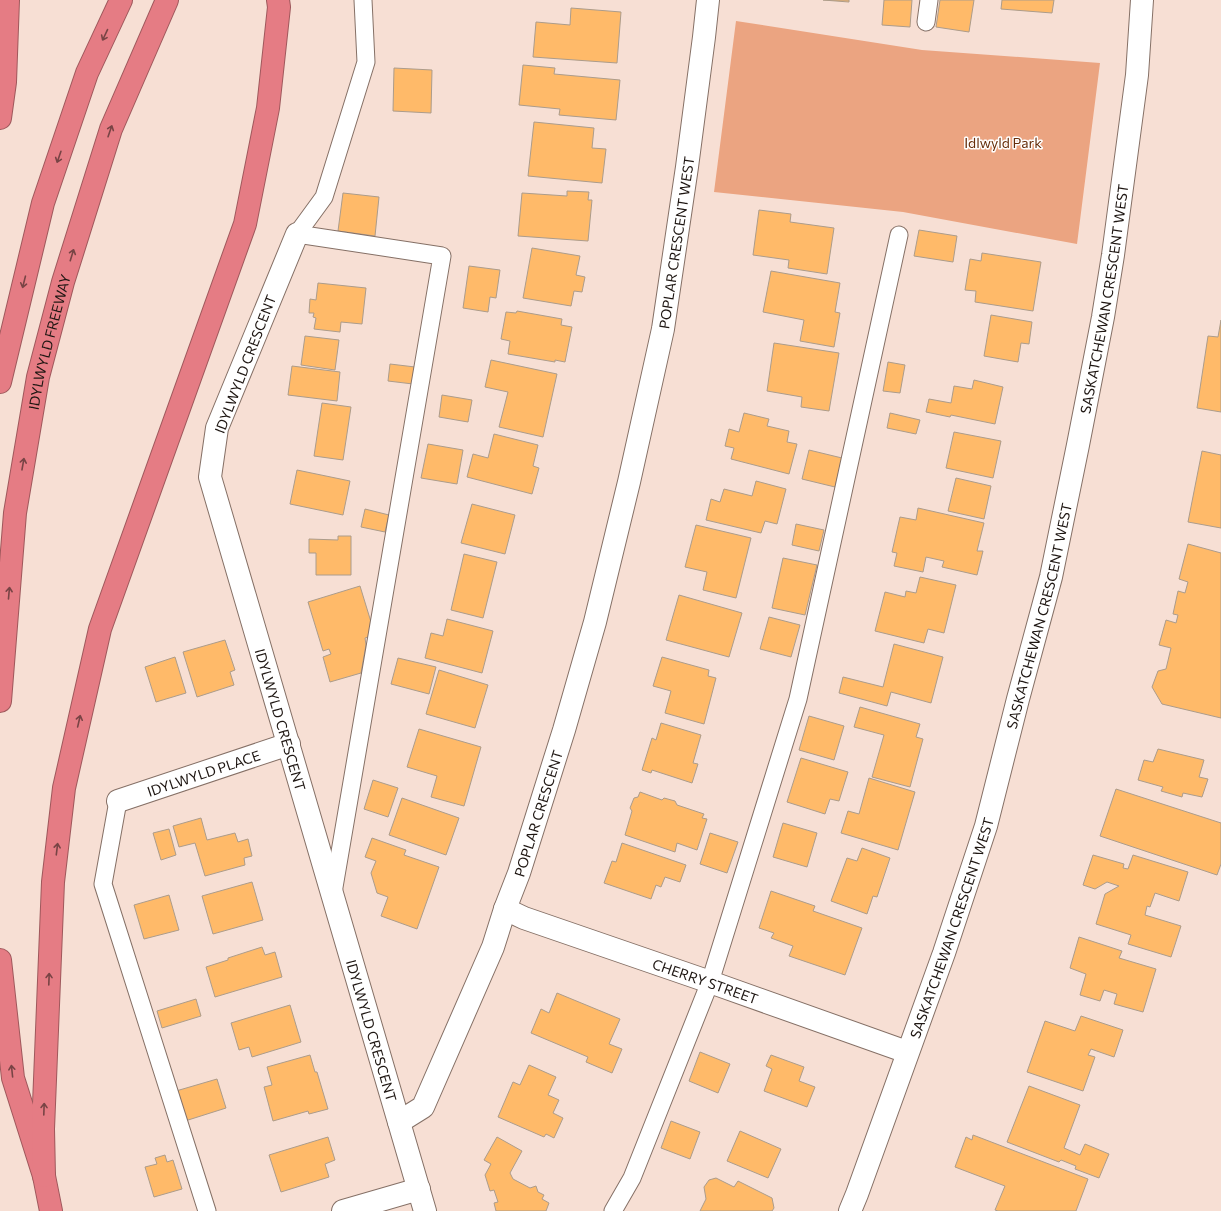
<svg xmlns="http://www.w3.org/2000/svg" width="1221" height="1211" font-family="Commissioner,sans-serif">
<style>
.green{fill:#eba481}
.building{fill:#ffba69;stroke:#ac9c8b}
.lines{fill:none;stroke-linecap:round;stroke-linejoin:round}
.service-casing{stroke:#857066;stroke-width:19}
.minor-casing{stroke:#857066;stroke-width:24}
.motorway-casing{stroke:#9f585c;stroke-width:24}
.service{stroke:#fff;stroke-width:17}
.minor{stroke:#fff;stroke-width:22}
.motorway{stroke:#e57c84;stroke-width:22}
.oneway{stroke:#784445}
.labels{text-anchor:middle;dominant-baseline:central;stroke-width:3;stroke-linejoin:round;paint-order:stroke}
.park-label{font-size:14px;fill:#662d0a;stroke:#fff}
.street-label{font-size:14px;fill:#1e1612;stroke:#fff}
</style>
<rect width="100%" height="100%" fill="#f7dfd4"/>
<!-- green -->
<path class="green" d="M 736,21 L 922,50 L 1100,63 L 1077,244 L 903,212 L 714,192 Z"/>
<!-- building -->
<path class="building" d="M 823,0 L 849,0 L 849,2 Z
M 884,0 L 912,0 L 910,27 L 882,25 Z
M 940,0 L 974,0 L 969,32 L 936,27 Z
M 1002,0 L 1054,0 L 1052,13 L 1001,9 Z
M 571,8 L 621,12 L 617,63 L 533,57 L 536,22 L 570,25 Z
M 523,65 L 555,68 L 554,74 L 620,80 L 616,120 L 559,115 L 560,109 L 519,105 Z
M 394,68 L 432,70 L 431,113 L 393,111 Z
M 534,122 L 594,128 L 592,148 L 606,149 L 602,183 L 528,176 Z
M 567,191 L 589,192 L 588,200 L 592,200 L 588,241 L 518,236 L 522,193 L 567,196 Z
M 343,193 L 379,197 L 375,236 L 338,231 Z
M 759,210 L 791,214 L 790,222 L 834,228 L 827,274 L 788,268 L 789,260 L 753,255 Z
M 919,230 L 957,236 L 953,262 L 914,256 Z
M 532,248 L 580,256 L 576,275 L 585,277 L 582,292 L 574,291 L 571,306 L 523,298 Z
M 982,253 L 1041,262 L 1033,311 L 975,302 L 976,291 L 965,290 L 970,259 L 981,261 Z
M 469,266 L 500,270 L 496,298 L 490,297 L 488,312 L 463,308 Z
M 771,271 L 840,283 L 835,312 L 840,313 L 834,347 L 800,341 L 804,320 L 763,312 Z
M 318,283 L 366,288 L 362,324 L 341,322 L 340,332 L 314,329 L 316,318 L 313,317 L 314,313 L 309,313 L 310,299 L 316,300 Z
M 517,311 L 562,319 L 561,325 L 572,327 L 565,362 L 555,360 L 555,362 L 508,354 L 510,341 L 501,339 L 506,312 L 516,313 Z
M 991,315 L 1032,322 L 1029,344 L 1021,343 L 1018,362 L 984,356 Z
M 1221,320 L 1221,412 L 1197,408 L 1208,336 L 1218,337 Z
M 305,336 L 339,340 L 335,370 L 301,365 Z
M 774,343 L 839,353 L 829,411 L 801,407 L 802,397 L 767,391 Z
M 491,360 L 557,374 L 543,437 L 499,427 L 508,392 L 485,387 Z
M 888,362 L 905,365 L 900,393 L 883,391 Z
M 390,364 L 415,367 L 413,384 L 388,381 Z
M 292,366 L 340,372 L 337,401 L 288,395 Z
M 974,380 L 1003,387 L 995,424 L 951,415 L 950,417 L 926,412 L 929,399 L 951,403 L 954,386 L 972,389 Z
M 442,395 L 472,400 L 468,422 L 439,417 Z
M 322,403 L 351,407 L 343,460 L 314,456 Z
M 744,413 L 769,419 L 767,426 L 789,431 L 787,442 L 797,444 L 789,474 L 731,459 L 734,448 L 725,446 L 729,429 L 739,432 Z
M 890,413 L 920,420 L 916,434 L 887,428 Z
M 954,432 L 1001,441 L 993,478 L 946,468 Z
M 494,434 L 538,445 L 533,466 L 539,468 L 532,494 L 467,477 L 473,454 L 488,458 Z
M 428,444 L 463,450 L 457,484 L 421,478 Z
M 809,450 L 842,458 L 835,487 L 802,479 Z
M 1202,451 L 1221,455 L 1221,528 L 1188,522 Z
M 297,470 L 350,481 L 343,515 L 290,504 Z
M 956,478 L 991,486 L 984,519 L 948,511 Z
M 756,481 L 786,489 L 777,524 L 765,521 L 761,533 L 706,520 L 711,499 L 720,502 L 724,489 L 752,496 Z
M 472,504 L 515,515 L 505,554 L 461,543 Z
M 918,508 L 984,523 L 977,551 L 983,551 L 977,575 L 942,567 L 944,561 L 926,557 L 923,572 L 894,566 L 897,553 L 892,552 L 900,517 L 916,520 Z
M 365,509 L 389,515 L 385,532 L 361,527 Z
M 796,524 L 824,530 L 819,551 L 792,545 Z
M 696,525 L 751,538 L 736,598 L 703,590 L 707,572 L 685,567 Z
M 338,536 L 351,536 L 351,575 L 316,575 L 316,553 L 309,553 L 309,539 L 338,540 Z
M 1188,544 L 1221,553 L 1221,718 L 1162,704 L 1152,687 L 1158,671 L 1166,669 L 1171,648 L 1159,645 L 1166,620 L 1176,623 L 1178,615 L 1173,614 L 1178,591 L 1185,593 L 1188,582 L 1179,579 Z
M 464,554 L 497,562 L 483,618 L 451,610 Z
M 783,558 L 817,565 L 805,615 L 772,608 Z
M 920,577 L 956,585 L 944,633 L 928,629 L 924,643 L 875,631 L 885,592 L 905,597 L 906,591 L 916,593 Z
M 360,586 L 375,635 L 365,638 L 366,645 L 361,673 L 330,682 L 323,657 L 331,654 L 329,649 L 323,651 L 308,602 Z
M 679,595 L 742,613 L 729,657 L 666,640 Z
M 769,617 L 800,625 L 791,657 L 760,649 Z
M 447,619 L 493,631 L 482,673 L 425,658 L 431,633 L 443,636 Z
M 225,640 L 235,670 L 230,672 L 234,685 L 197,697 L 183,652 Z
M 894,644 L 943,657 L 931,703 L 891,692 L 887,706 L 839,693 L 843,677 L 883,687 Z
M 175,657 L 186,693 L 156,702 L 145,667 Z
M 662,657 L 709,670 L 708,676 L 716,678 L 704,724 L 665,713 L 671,691 L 653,686 Z
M 398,658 L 436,667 L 429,694 L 391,684 Z
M 439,670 L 488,685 L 475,728 L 426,714 Z
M 860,707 L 920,724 L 916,737 L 923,739 L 910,787 L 872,777 L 884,735 L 854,727 Z
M 809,716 L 844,726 L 834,760 L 799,750 Z
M 661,723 L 701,735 L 693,763 L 698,764 L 692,783 L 652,770 L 651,773 L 642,770 L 652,738 L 656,740 Z
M 419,729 L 481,747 L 464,806 L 431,797 L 437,776 L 407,767 Z
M 1158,749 L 1204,760 L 1199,777 L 1208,779 L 1202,797 L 1183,793 L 1182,797 L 1161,791 L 1163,787 L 1138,780 L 1144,760 L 1153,762 Z
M 801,758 L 848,772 L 839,801 L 830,799 L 825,814 L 787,802 Z
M 869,778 L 915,792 L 898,850 L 841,833 L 848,811 L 859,814 Z
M 373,780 L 398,788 L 388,817 L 364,809 Z
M 1116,789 L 1221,823 L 1221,864 L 1217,875 L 1100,836 Z
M 640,792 L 662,800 L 664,798 L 675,801 L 677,805 L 704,814 L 702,818 L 707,819 L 697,850 L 677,843 L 675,852 L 625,835 L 632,811 L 630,808 L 634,798 L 638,797 Z
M 402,798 L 459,818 L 446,855 L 389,835 Z
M 201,818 L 207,840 L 235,833 L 238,842 L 248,839 L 252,856 L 244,858 L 245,865 L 205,876 L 195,843 L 179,847 L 173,826 Z
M 783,823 L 817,833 L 807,867 L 773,857 Z
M 169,829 L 176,855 L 161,860 L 153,833 Z
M 710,833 L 738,842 L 727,873 L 700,864 Z
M 372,838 L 406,850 L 404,855 L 439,867 L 417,929 L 381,916 L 388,897 L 377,893 L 371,873 L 376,861 L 365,857 Z
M 622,843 L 686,865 L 680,882 L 665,877 L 661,887 L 656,885 L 651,899 L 604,883 L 612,861 L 616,862 Z
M 862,848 L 890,858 L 877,897 L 873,896 L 867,914 L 831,901 L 847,858 L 857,861 Z
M 1093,855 L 1124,864 L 1123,868 L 1128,869 L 1133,855 L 1188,872 L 1179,901 L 1155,893 L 1150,907 L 1147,906 L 1145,915 L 1181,926 L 1171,957 L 1128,944 L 1131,935 L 1096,924 L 1105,894 L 1119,886 L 1107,882 L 1095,889 L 1083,885 Z
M 252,882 L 263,920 L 213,934 L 202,896 Z
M 771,891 L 815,906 L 813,911 L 862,928 L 845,975 L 789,956 L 793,946 L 771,938 L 774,933 L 759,928 Z
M 169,895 L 179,930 L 144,939 L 134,905 Z
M 1079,937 L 1122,951 L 1119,958 L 1156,969 L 1143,1012 L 1114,1004 L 1117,994 L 1104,990 L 1100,1001 L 1080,995 L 1086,974 L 1070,968 Z
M 262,947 L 265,955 L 275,952 L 282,977 L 215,997 L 206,967 L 228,960 L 228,958 Z
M 557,993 L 620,1019 L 609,1044 L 622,1049 L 612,1073 L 586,1062 L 588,1057 L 531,1033 L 541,1009 L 549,1013 Z
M 196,999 L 201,1016 L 162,1028 L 157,1011 Z
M 290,1005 L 301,1042 L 252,1057 L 249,1047 L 239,1050 L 231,1023 Z
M 1081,1016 L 1123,1030 L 1114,1057 L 1091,1049 L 1088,1055 L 1095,1057 L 1083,1091 L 1027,1072 L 1045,1021 L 1075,1031 Z
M 700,1052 L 730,1064 L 718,1093 L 689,1081 Z
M 310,1055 L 315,1072 L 317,1072 L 328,1109 L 309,1114 L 308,1111 L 273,1121 L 264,1087 L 272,1085 L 267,1067 Z
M 771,1055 L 804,1067 L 799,1081 L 815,1087 L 807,1107 L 764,1091 L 772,1069 L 766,1066 Z
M 529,1065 L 556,1077 L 548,1095 L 559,1100 L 553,1113 L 563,1118 L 554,1138 L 546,1134 L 544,1137 L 498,1117 L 513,1082 L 520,1085 Z
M 217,1079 L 226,1108 L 185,1121 L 176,1091 Z
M 1029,1086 L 1080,1105 L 1064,1148 L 1080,1155 L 1085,1144 L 1109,1154 L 1099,1178 L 1075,1169 L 1076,1166 L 1061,1160 L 1059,1162 L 1007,1142 Z
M 671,1121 L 700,1132 L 690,1159 L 661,1148 Z
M 740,1131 L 781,1149 L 768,1178 L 727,1161 Z
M 973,1135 L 1088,1179 L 1076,1211 L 998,1211 L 995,1210 L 1005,1186 L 955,1167 L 966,1137 L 972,1140 Z
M 328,1137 L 335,1160 L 325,1164 L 329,1177 L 281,1192 L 269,1155 Z
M 497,1137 L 522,1151 L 510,1173 L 513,1179 L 530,1188 L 536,1186 L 538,1192 L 544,1195 L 542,1199 L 549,1203 L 546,1211 L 496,1211 L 494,1203 L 498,1202 L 494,1190 L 490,1191 L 485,1175 L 491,1164 L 484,1160 Z
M 165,1155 L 167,1162 L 173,1160 L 182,1189 L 154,1197 L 145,1167 L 157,1164 L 155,1158 Z
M 716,1178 L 734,1187 L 738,1181 L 772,1198 L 774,1208 L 772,1211 L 700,1211 L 706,1199 L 704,1187 L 709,1180 Z"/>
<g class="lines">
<!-- service casing -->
<g class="service-casing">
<path id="service" d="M 926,22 L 929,0
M 118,801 L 103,884 L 207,1211
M 333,893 L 442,256 L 297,234 L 324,197 L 366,62 L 363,0
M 613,1211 L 632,1178 L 710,982 L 798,699 L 899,235"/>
</g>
<!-- minor casing -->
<g class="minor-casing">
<g id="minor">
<path id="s1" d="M 297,234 L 217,428 L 210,477 L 425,1211"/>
<path id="s2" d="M 118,801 L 289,744"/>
<path id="s3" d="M 505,909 L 524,918 L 710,982 L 907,1052"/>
<path id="s4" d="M 399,1122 L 423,1107 L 493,947 L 505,909 L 519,873 L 564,730 L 595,622 L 629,482 L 663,329 L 687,167 L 704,37 L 708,0"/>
<path d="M 343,1211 L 419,1189"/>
<path id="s5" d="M 850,1211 L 857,1194 L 944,953 L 986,826 L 1018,699 L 1051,577 L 1078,445 L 1103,317 L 1113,255 L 1137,75 L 1142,0"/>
</g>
</g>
<!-- motorway casing -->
<g class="motorway-casing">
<g id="motorway">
<path d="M 0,118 L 5,82 L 8,0"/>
<path d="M 0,382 L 43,203 L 87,73 L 121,0"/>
<path id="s6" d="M 0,701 L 15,513 L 38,377 L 63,282 L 111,129 L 167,0"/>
<path d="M 0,960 L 13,1078 L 44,1176 L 51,1211"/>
<path d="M 44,1176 L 43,1129 L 53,882 L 64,788 L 100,629 L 245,224 L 268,108 L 279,7 L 278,0"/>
</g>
</g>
<!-- service -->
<use href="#service" class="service"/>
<!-- minor -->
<use href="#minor" class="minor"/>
<!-- motorway -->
<use href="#motorway" class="motorway"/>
</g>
<!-- one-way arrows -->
<defs><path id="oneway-shaft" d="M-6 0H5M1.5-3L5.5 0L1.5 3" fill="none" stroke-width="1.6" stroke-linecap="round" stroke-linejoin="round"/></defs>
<g class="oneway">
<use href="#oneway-shaft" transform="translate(105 35) rotate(115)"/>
<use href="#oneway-shaft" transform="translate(110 131) rotate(-71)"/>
<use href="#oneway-shaft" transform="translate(59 157) rotate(109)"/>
<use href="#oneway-shaft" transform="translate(72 255) rotate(-73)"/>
<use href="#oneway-shaft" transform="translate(24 282) rotate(104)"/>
<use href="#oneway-shaft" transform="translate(23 464) rotate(-80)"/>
<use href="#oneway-shaft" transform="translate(9 593) rotate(-85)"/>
<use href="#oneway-shaft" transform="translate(79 721) rotate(-77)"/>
<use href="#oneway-shaft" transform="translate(57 849) rotate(-83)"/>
<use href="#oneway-shaft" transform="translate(49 979) rotate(-88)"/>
<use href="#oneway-shaft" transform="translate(12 1071) rotate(-96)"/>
<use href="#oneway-shaft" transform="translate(44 1109) rotate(-88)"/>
</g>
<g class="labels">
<!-- park labels -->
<g class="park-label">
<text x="1003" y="142">Idlwyld Park</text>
</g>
<!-- street labels -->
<g class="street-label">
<text stroke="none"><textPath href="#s4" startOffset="932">POPLAR CRESCENT WEST</textPath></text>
<text stroke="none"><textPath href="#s5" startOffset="949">SASKATCHEWAN CRESCENT WEST</textPath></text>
<text stroke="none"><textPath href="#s6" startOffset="363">IDYLWYLD FREEWAY</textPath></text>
<text transform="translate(245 364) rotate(-69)">IDYLWYLD CRESCENT</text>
<text stroke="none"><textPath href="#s5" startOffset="625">SASKATCHEWAN CRESCENT WEST</textPath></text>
<text stroke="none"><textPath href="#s1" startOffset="512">IDYLWYLD CRESCENT</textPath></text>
<text stroke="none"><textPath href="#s2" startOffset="90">IDYLWYLD PLACE</textPath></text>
<text stroke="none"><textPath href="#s4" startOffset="344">POPLAR CRESCENT</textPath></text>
<text stroke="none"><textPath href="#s5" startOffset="301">SASKATCHEWAN CRESCENT WEST</textPath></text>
<text stroke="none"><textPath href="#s3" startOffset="213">CHERRY STREET</textPath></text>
<text stroke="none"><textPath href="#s1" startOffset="836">IDYLWYLD CRESCENT</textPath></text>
</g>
</g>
</svg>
